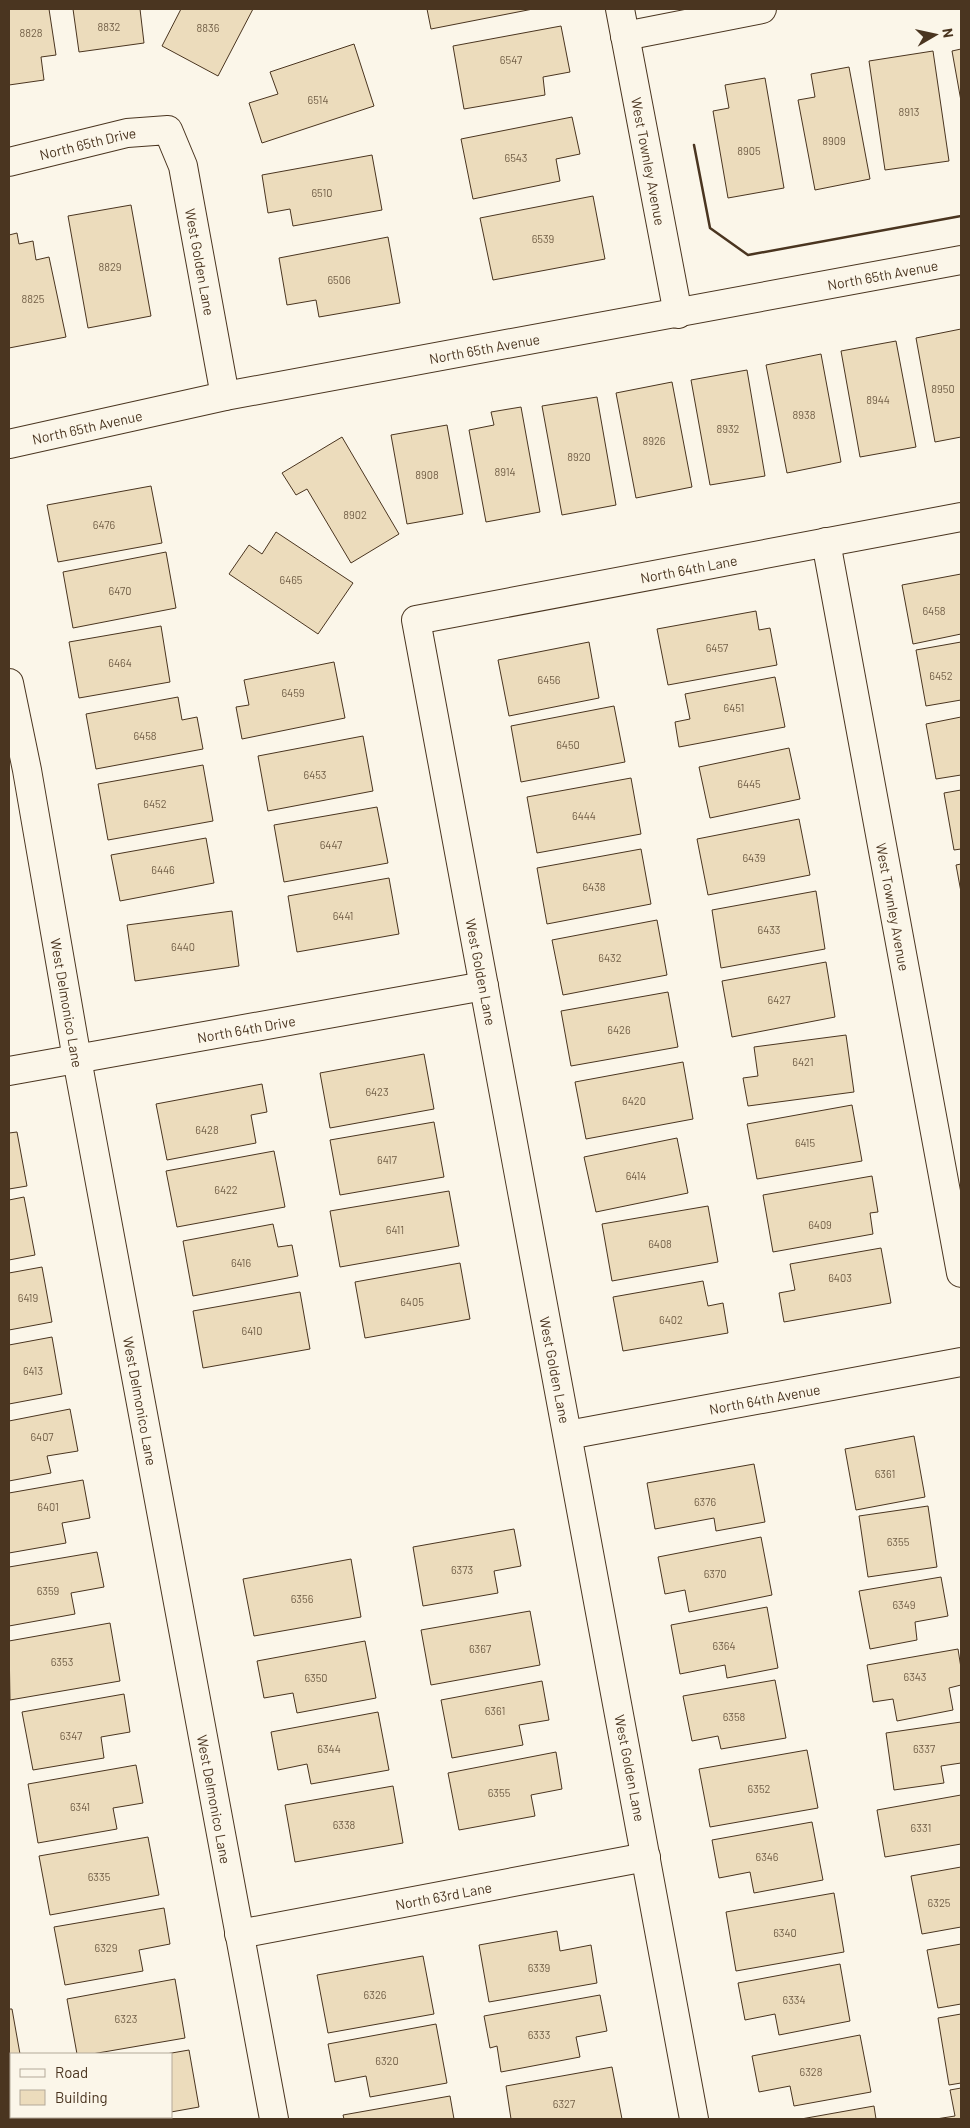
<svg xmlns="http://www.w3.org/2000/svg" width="970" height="2128" font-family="Barlow,sans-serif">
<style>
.building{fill:#ecdcbc;stroke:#4a3520}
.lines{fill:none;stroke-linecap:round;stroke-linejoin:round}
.minor-casing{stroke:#4a3520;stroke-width:30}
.minor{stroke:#fbf6e9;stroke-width:28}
.wall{stroke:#4a3520;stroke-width:2.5}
.labels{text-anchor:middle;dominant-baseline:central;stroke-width:4;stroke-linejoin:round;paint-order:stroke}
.number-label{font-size:11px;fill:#725f47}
.street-label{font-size:14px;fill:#4a3520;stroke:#fbf6e9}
</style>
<rect width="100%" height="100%" fill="#fbf6e9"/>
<!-- building -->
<path class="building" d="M 9,9 L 49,9 L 56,55 L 41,57 L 44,80 L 9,85 Z
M 73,9 L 140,9 L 144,43 L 79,52 Z
M 181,9 L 253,9 L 218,76 L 162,46 Z
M 427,9 L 533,9 L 431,29 Z
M 561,26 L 570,72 L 543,77 L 545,95 L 464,109 L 453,46 Z
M 354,44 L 374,106 L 262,143 L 249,103 L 278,94 L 270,72 Z
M 961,49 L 961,101 L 952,51 Z
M 933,51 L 949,161 L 885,170 L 869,61 Z
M 849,67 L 870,179 L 815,190 L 798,100 L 815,97 L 811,74 Z
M 765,78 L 784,188 L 728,198 L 713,111 L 729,108 L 725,85 Z
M 572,117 L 580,154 L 556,159 L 560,181 L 473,199 L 461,139 Z
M 372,155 L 382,210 L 293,226 L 290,209 L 268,213 L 262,175 Z
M 593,196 L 605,259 L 493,280 L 480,218 Z
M 131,205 L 151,316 L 88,328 L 68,216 Z
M 17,233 L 19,244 L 33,241 L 36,260 L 49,257 L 66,337 L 9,348 L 9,235 Z
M 388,237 L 400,303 L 319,317 L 316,300 L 287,305 L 279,258 Z
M 961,329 L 961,437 L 935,442 L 916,338 Z
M 896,341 L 916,447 L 860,457 L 841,351 Z
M 821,354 L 841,462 L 787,473 L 766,365 Z
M 747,370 L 765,476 L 710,485 L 691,380 Z
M 672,382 L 692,487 L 636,498 L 616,393 Z
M 597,397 L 616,505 L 562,515 L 542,406 Z
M 521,407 L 540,512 L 486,522 L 469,430 L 494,425 L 491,412 Z
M 447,425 L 463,514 L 407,524 L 391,435 Z
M 342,437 L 399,534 L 351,563 L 307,489 L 296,495 L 282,473 Z
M 151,486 L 162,543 L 58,562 L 47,505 Z
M 276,532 L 353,583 L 318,634 L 229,574 L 249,545 L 262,554 Z
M 166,552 L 176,608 L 73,628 L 63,572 Z
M 961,574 L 961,634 L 913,644 L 902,585 Z
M 756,611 L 759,630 L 770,628 L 777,665 L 668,685 L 657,629 Z
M 161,626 L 170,682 L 79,698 L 69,642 Z
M 589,642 L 599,698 L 509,716 L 498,660 Z
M 961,642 L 961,700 L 926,706 L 916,650 Z
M 334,662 L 345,718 L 242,739 L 236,707 L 249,705 L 244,680 Z
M 775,677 L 785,727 L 679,747 L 675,722 L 690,719 L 685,694 Z
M 178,697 L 182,720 L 197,717 L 203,749 L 96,769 L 86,714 Z
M 614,706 L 625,762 L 521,782 L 511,726 Z
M 961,717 L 961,775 L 936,779 L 926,724 Z
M 363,736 L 373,791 L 268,811 L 258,756 Z
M 789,748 L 800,799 L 710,818 L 699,767 Z
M 203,765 L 213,821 L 108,840 L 98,784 Z
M 631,778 L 641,834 L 537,853 L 527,797 Z
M 961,790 L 961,849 L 954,850 L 944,793 Z
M 377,807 L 388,863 L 284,882 L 274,825 Z
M 799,819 L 810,875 L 708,895 L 697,839 Z
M 206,838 L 214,883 L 120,901 L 111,855 Z
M 641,849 L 651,904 L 547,924 L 537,868 Z
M 961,864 L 961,892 L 956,865 Z
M 389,878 L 399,934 L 297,952 L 288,896 Z
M 816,891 L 825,949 L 721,968 L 712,910 Z
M 232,911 L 239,966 L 135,981 L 127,925 Z
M 657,920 L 667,975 L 563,995 L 552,940 Z
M 826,962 L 835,1017 L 732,1037 L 722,981 Z
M 668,992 L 678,1047 L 571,1066 L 561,1011 Z
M 846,1035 L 854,1092 L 748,1106 L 743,1078 L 758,1076 L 754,1047 Z
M 424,1054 L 434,1109 L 330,1128 L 320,1073 Z
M 683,1062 L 693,1119 L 586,1139 L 575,1082 Z
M 262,1084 L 267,1112 L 251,1115 L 256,1143 L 167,1160 L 156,1104 Z
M 852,1105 L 862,1161 L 757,1179 L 747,1124 Z
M 434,1122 L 444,1177 L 340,1195 L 330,1140 Z
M 17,1132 L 27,1186 L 9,1189 L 9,1133 Z
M 677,1138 L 688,1193 L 596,1212 L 584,1157 Z
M 274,1151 L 285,1207 L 177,1227 L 166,1171 Z
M 872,1176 L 878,1212 L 870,1213 L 873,1234 L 773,1252 L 763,1195 Z
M 449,1191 L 459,1246 L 340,1267 L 330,1211 Z
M 24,1197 L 35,1255 L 9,1260 L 9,1200 Z
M 708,1206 L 718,1262 L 612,1281 L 602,1224 Z
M 273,1224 L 278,1247 L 292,1245 L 298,1276 L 193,1296 L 183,1241 Z
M 881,1248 L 891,1303 L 784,1322 L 779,1293 L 795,1290 L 790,1264 Z
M 460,1263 L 470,1319 L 365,1338 L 355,1282 Z
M 42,1267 L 52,1322 L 9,1330 L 9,1273 Z
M 703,1281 L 708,1306 L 723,1303 L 728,1333 L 623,1351 L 613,1297 Z
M 300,1292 L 310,1349 L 203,1368 L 193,1311 Z
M 52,1337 L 62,1394 L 9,1404 L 9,1345 Z
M 70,1409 L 78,1451 L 47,1456 L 51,1473 L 9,1481 L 9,1421 Z
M 914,1436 L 925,1497 L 856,1510 L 845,1449 Z
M 754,1464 L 765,1522 L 716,1531 L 714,1518 L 655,1529 L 647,1483 Z
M 83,1480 L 90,1518 L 62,1523 L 66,1543 L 9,1553 L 9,1493 Z
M 928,1506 L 937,1567 L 868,1577 L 859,1516 Z
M 514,1529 L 521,1566 L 494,1571 L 498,1593 L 423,1606 L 413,1547 Z
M 761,1537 L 772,1595 L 689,1612 L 685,1590 L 665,1594 L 658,1557 Z
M 97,1552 L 104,1587 L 71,1593 L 75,1614 L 9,1626 L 9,1567 Z
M 351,1559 L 361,1617 L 254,1636 L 243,1579 Z
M 941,1577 L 948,1616 L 915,1622 L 917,1640 L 870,1649 L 859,1591 Z
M 767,1607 L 778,1668 L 727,1678 L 725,1665 L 680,1674 L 671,1625 Z
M 530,1611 L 540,1665 L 431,1685 L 421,1630 Z
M 110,1623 L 120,1681 L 10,1700 L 9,1641 Z
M 365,1641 L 376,1698 L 297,1713 L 293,1693 L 264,1698 L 257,1661 Z
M 958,1649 L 961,1668 L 961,1685 L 949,1688 L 953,1710 L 897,1721 L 893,1699 L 873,1702 L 867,1665 Z
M 775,1680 L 786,1738 L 721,1749 L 718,1736 L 692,1741 L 683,1696 Z
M 542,1681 L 549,1720 L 519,1725 L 523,1745 L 452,1758 L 441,1700 Z
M 124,1694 L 130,1732 L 101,1737 L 104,1758 L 33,1770 L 22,1712 Z
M 378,1712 L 389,1770 L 311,1784 L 307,1764 L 278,1770 L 271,1732 Z
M 961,1722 L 961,1763 L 941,1766 L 944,1783 L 894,1790 L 886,1733 Z
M 807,1750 L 818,1808 L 710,1827 L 699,1769 Z
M 556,1752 L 562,1789 L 531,1795 L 535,1816 L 459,1830 L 448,1773 Z
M 136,1765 L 143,1803 L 113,1808 L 117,1829 L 38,1843 L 28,1784 Z
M 393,1786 L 403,1843 L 295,1862 L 285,1805 Z
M 961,1795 L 961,1844 L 885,1857 L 877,1810 Z
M 812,1822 L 823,1880 L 754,1893 L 750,1872 L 719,1878 L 712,1840 Z
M 148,1837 L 159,1895 L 50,1915 L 39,1856 Z
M 961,1867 L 961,1927 L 922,1934 L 911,1876 Z
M 834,1893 L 844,1952 L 736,1971 L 726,1912 Z
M 164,1908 L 170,1944 L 139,1950 L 143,1971 L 65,1985 L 54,1927 Z
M 557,1931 L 560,1951 L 591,1945 L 597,1983 L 489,2002 L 479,1945 Z
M 961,1944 L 961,2004 L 938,2008 L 927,1950 Z
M 423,1956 L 434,2014 L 328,2033 L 317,1975 Z
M 840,1964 L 850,2021 L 779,2035 L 775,2014 L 745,2020 L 738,1983 Z
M 175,1979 L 185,2038 L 92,2054 L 77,2054 L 67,1999 Z
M 600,1995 L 607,2031 L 576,2037 L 580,2057 L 501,2072 L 497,2046 L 490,2048 L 484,2016 Z
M 9,2009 L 12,2009 L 20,2054 L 11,2054 L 11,2069 L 9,2069 Z
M 961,2014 L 961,2083 L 949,2085 L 938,2018 Z
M 436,2024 L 447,2083 L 370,2097 L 366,2076 L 335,2082 L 328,2044 Z
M 860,2035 L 871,2092 L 794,2106 L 790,2086 L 759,2092 L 752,2056 Z
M 189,2050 L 199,2107 L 171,2112 L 171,2054 L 166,2054 Z
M 612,2067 L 622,2119 L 511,2119 L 506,2086 Z
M 9,2083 L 11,2083 L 11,2117 L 22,2117 L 23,2119 L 9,2119 Z
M 961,2088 L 961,2119 L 936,2119 L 955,2116 L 950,2090 Z
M 450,2096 L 454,2119 L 344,2119 L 343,2115 Z
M 874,2106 L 876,2119 L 801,2119 Z
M 89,2117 L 146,2117 L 132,2119 L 90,2119 Z"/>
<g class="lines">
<!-- minor casing -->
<g class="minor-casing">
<g id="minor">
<path id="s1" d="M 620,9 L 678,314"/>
<path d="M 625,36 L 762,9"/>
<path id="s2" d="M 9,162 L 127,133 L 168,130 L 183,166 L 225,396"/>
<path id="s3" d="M 9,444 L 225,396 L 961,260"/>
<path id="s4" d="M 826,542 L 961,1273"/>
<path id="s5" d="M 9,683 L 27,770 L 77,1059 L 274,2119"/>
<path id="s6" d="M 9,1071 L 484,986"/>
<path id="s7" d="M 568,1435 L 961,1362"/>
<path id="s8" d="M 239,1934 L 646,1857"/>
<path id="s9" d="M 694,2119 L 416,620 L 961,517"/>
</g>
</g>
<!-- minor -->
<use href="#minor" class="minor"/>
<!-- wall -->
<path class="wall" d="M 694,145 L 710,228 L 748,255 L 961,216"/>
</g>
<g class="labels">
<!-- number labels -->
<g class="number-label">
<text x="109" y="26">8832</text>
<text x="208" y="27">8836</text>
<text x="31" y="32">8828</text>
<text x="511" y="59">6547</text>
<text x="318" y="99">6514</text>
<text x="909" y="111">8913</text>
<text x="834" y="140">8909</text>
<text x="749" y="150">8905</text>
<text x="516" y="157">6543</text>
<text x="322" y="192">6510</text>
<text x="543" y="238">6539</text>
<text x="110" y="266">8829</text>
<text x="339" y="279">6506</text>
<text x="33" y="298">8825</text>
<text x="943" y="388">8950</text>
<text x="878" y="399">8944</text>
<text x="804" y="414">8938</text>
<text x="728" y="428">8932</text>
<text x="654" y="440">8926</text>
<text x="579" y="456">8920</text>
<text x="505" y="471">8914</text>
<text x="427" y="474">8908</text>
<text x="355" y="514">8902</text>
<text x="104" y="524">6476</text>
<text x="291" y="579">6465</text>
<text x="120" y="590">6470</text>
<text x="934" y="610">6458</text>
<text x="717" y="647">6457</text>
<text x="120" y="662">6464</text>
<text x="941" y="675">6452</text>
<text x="549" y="679">6456</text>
<text x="293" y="692">6459</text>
<text x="734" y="707">6451</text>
<text x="145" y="735">6458</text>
<text x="568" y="744">6450</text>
<text x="315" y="774">6453</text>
<text x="749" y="783">6445</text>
<text x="155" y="803">6452</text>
<text x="584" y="815">6444</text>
<text x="331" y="844">6447</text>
<text x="754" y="857">6439</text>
<text x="163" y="869">6446</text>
<text x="594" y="886">6438</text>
<text x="343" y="915">6441</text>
<text x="769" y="929">6433</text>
<text x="183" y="946">6440</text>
<text x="610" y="957">6432</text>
<text x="779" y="999">6427</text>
<text x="619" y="1029">6426</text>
<text x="803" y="1061">6421</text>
<text x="377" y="1091">6423</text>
<text x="634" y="1100">6420</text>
<text x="207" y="1129">6428</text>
<text x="805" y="1142">6415</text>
<text x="387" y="1159">6417</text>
<text x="636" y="1175">6414</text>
<text x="226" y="1189">6422</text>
<text x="820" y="1224">6409</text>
<text x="395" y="1229">6411</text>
<text x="660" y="1243">6408</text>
<text x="241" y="1262">6416</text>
<text x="840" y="1277">6403</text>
<text x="28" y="1297">6419</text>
<text x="412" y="1301">6405</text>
<text x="671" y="1319">6402</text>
<text x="252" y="1330">6410</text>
<text x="33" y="1370">6413</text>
<text x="42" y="1436">6407</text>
<text x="885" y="1473">6361</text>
<text x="705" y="1501">6376</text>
<text x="48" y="1506">6401</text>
<text x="898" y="1541">6355</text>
<text x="462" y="1569">6373</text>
<text x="715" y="1573">6370</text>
<text x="48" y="1590">6359</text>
<text x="302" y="1598">6356</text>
<text x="904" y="1604">6349</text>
<text x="724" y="1645">6364</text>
<text x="480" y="1648">6367</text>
<text x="62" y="1661">6353</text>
<text x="915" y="1676">6343</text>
<text x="316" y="1677">6350</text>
<text x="495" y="1710">6361</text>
<text x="734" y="1716">6358</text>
<text x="71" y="1735">6347</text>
<text x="329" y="1748">6344</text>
<text x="924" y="1748">6337</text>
<text x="759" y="1788">6352</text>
<text x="499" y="1792">6355</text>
<text x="80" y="1806">6341</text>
<text x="344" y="1824">6338</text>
<text x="921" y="1827">6331</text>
<text x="767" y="1856">6346</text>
<text x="99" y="1876">6335</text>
<text x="939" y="1902">6325</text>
<text x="785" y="1932">6340</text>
<text x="106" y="1947">6329</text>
<text x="539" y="1967">6339</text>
<text x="375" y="1994">6326</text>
<text x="794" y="1999">6334</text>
<text x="126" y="2018">6323</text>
<text x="539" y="2034">6333</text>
<text x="387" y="2060">6320</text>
<text x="811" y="2071">6328</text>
<text x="564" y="2103">6327</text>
</g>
<!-- street labels -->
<g class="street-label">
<text stroke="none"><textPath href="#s2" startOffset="81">North 65th Drive</textPath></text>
<text stroke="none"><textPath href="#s1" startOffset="155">West Townley Avenue</textPath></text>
<text stroke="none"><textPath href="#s2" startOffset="299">West Golden Lane</textPath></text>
<text stroke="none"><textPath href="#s3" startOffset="890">North 65th Avenue</textPath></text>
<text stroke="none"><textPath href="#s3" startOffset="485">North 65th Avenue</textPath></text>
<text stroke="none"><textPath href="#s3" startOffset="80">North 65th Avenue</textPath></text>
<text stroke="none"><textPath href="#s9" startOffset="1802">North 64th Lane</textPath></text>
<text stroke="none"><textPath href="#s4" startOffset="371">West Townley Avenue</textPath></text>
<text transform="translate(481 972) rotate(79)">West Golden Lane</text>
<text stroke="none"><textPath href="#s5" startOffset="325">West Delmonico Lane</textPath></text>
<text stroke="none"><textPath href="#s6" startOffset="241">North 64th Drive</textPath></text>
<text transform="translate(555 1370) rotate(79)">West Golden Lane</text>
<text stroke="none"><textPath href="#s7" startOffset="200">North 64th Avenue</textPath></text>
<text stroke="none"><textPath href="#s5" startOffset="730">West Delmonico Lane</textPath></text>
<text transform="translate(630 1768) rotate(79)">West Golden Lane</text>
<text stroke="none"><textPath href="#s5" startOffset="1135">West Delmonico Lane</textPath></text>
<text stroke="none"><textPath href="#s8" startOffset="208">North 63rd Lane</textPath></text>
</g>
</g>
<!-- border -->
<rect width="970" height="2128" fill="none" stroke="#4a3520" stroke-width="20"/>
<!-- legend -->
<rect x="10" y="2053" width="162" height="65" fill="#fbf6e9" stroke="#b4a999"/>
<rect x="20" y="2069" width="25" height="8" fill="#fbf6e9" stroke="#b4a999"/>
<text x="55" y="2078" font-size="15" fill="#4a3520">Road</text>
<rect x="20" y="2090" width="25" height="15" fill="#ecdcbc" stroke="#b4a999"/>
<text x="55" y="2103" font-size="15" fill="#4a3520">Building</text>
<!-- north arrow -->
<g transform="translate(935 35) rotate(81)" stroke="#fbf6e9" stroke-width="4" paint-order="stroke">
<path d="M0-4L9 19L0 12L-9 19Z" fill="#4a3520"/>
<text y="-8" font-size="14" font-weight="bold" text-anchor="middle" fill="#4a3520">N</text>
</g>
</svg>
